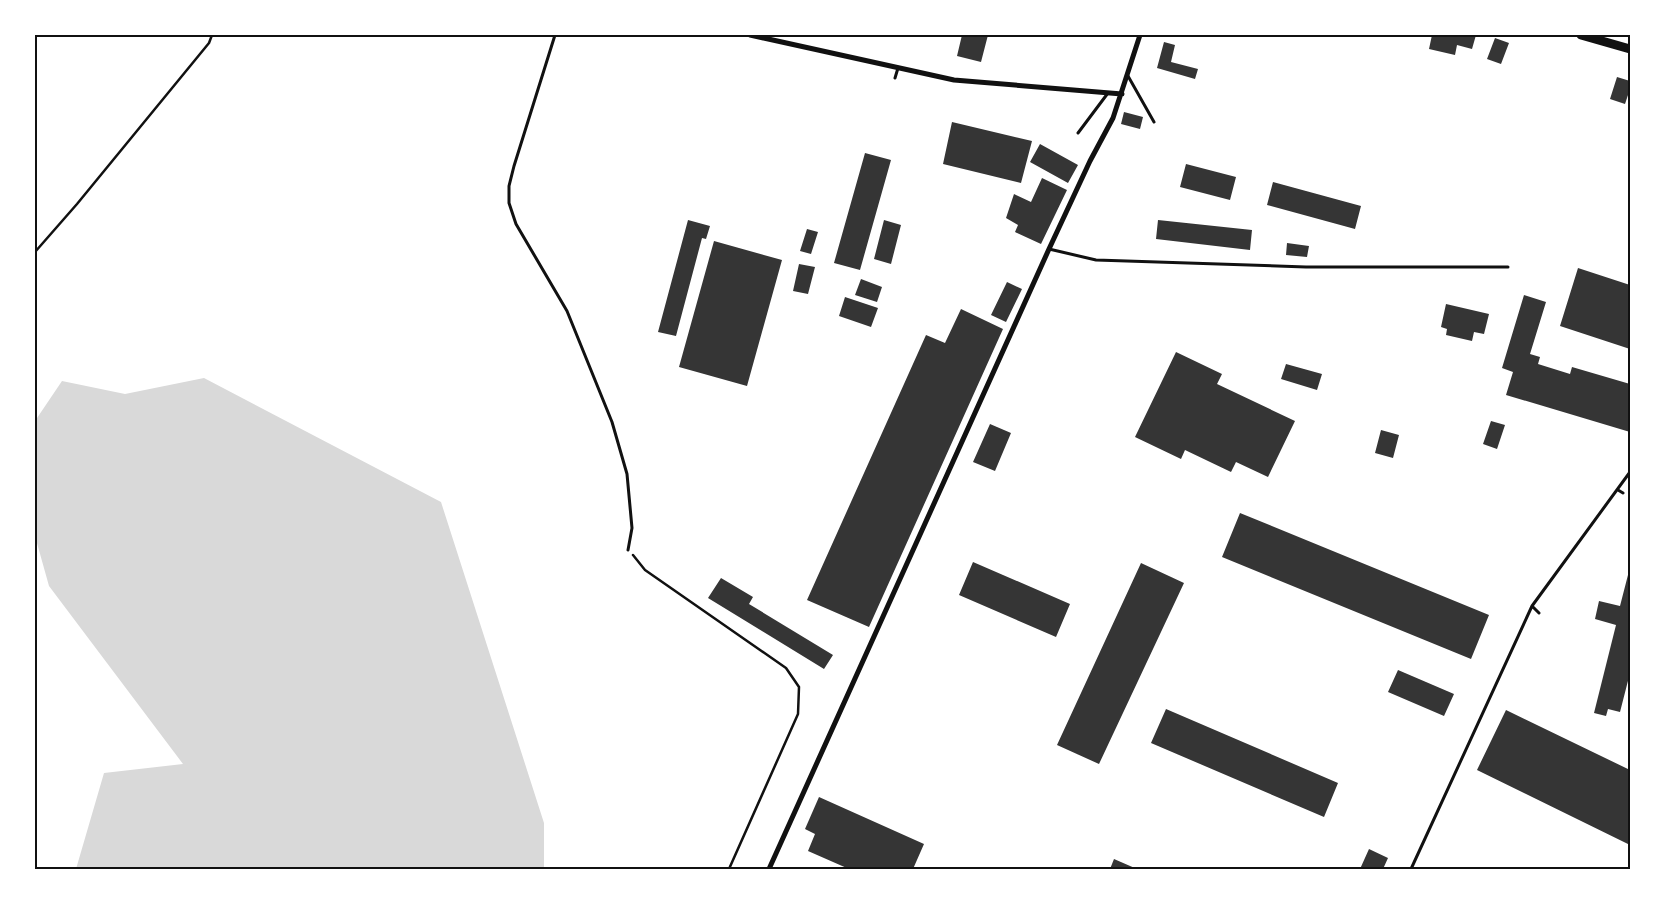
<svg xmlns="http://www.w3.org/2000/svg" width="1665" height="904" font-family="'Exo 2',sans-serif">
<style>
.water{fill:#d9d9d9}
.building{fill:#353535}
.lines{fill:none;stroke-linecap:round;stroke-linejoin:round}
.path{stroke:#111;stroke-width:2.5}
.service{stroke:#111;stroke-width:3}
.minor{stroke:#111;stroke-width:5}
.secondary{stroke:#111;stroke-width:9}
.neatline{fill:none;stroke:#111;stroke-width:2}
</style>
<rect width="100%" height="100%" fill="#fff"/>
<!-- water -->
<path class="water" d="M 204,378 L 441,502 L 544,823 L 544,869 L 76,869 L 104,773 L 183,764 L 49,586 L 35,536 L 35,421 L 62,381 L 125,394 Z"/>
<!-- building -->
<path class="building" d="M 962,35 L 988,35 L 981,62 L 957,56 Z
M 1432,35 L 1476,35 L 1472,49 L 1457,45 L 1455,55 L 1429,49 Z
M 1495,38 L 1509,43 L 1501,64 L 1487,59 Z
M 1164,42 L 1175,45 L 1171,62 L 1198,69 L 1195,79 L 1157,68 Z
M 1617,77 L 1630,81 L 1630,89 L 1625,104 L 1610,99 Z
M 1124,112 L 1143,117 L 1140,129 L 1121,124 Z
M 952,122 L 1032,141 L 1021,183 L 943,164 Z
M 1040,144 L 1078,165 L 1068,183 L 1030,162 Z
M 865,153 L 891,160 L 860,270 L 834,263 Z
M 1186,164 L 1236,177 L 1230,200 L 1180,187 Z
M 1042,178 L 1067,190 L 1041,244 L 1015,232 L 1018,225 L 1006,218 L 1014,194 L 1031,202 Z
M 1273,182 L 1361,206 L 1355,229 L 1267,205 Z
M 688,220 L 710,226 L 706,239 L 702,238 L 676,336 L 658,332 Z
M 884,220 L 901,225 L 891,264 L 874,259 Z
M 1158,220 L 1252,230 L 1250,250 L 1156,239 Z
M 807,229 L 818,232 L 811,254 L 800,251 Z
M 714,241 L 782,260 L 747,386 L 679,367 Z
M 1287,243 L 1309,246 L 1307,257 L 1286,255 Z
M 799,264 L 815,267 L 808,294 L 793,291 Z
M 1578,268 L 1630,285 L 1630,349 L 1560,326 Z
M 861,279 L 882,287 L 877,302 L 855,295 Z
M 1007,282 L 1022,289 L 1006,322 L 991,315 Z
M 1524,295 L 1546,302 L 1530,354 L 1540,357 L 1538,364 L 1570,374 L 1572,367 L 1630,384 L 1630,432 L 1506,395 L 1513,372 L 1502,368 Z
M 845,297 L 878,308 L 871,327 L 839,316 Z
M 1446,304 L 1489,314 L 1484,334 L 1474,332 L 1472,341 L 1446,335 L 1447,329 L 1441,327 Z
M 961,309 L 1003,329 L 869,627 L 807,600 L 926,335 L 945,343 Z
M 1176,352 L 1222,374 L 1217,384 L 1295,421 L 1268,477 L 1236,462 L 1231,472 L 1185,450 L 1181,459 L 1135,437 Z
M 1286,364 L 1322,374 L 1317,390 L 1281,379 Z
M 1491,421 L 1505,425 L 1497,449 L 1483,444 Z
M 990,424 L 1011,433 L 995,471 L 973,462 Z
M 1381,430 L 1399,435 L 1393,458 L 1375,453 Z
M 1240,513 L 1489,615 L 1471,659 L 1222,557 Z
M 973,562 L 1070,604 L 1056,637 L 959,595 Z
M 1141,563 L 1184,583 L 1099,764 L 1057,745 Z
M 1629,571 L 1630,673 L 1620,712 L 1608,709 L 1606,716 L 1594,713 L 1616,625 L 1595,619 L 1599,601 L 1620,606 Z
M 721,578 L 753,597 L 749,604 L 833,655 L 824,669 L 708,598 Z
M 1398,670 L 1454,694 L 1444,716 L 1388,692 Z
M 1166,709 L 1338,783 L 1324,817 L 1151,743 Z
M 1506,710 L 1630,770 L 1630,845 L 1477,770 Z
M 819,797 L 924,844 L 913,869 L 849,869 L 808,851 L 815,834 L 805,829 Z
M 1369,849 L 1388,858 L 1383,869 L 1360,869 Z
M 1114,859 L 1137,869 L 1110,869 Z"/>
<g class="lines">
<!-- path -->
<path class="path" d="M 35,252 L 77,204 L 209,43 L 212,35
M 633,555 L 645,570 L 786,668 L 799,687 L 798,714 L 729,869"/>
<!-- service -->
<path class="service" d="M 555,35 L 514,166 L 509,186 L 509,203 L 516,224 L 567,311 L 612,422 L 627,474 L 632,528 L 628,550
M 1128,76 L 1154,122
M 895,78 L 898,68
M 1078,133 L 1108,93
M 1049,249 L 1096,260 L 1306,267 L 1508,267
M 1618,490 L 1623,493
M 1532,606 L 1539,613
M 1411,869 L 1532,606 L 1630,472"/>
<!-- minor -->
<path class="minor" d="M 750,35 L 954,80 L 1122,94
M 769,869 L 1049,249 L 1090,161 L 1113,118 L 1140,35"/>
<!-- secondary -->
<path class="secondary" d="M 1581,35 L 1630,49"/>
</g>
<!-- border -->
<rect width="1665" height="904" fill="none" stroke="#ffffff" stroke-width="72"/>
<rect x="36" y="36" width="1593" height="832" class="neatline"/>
</svg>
